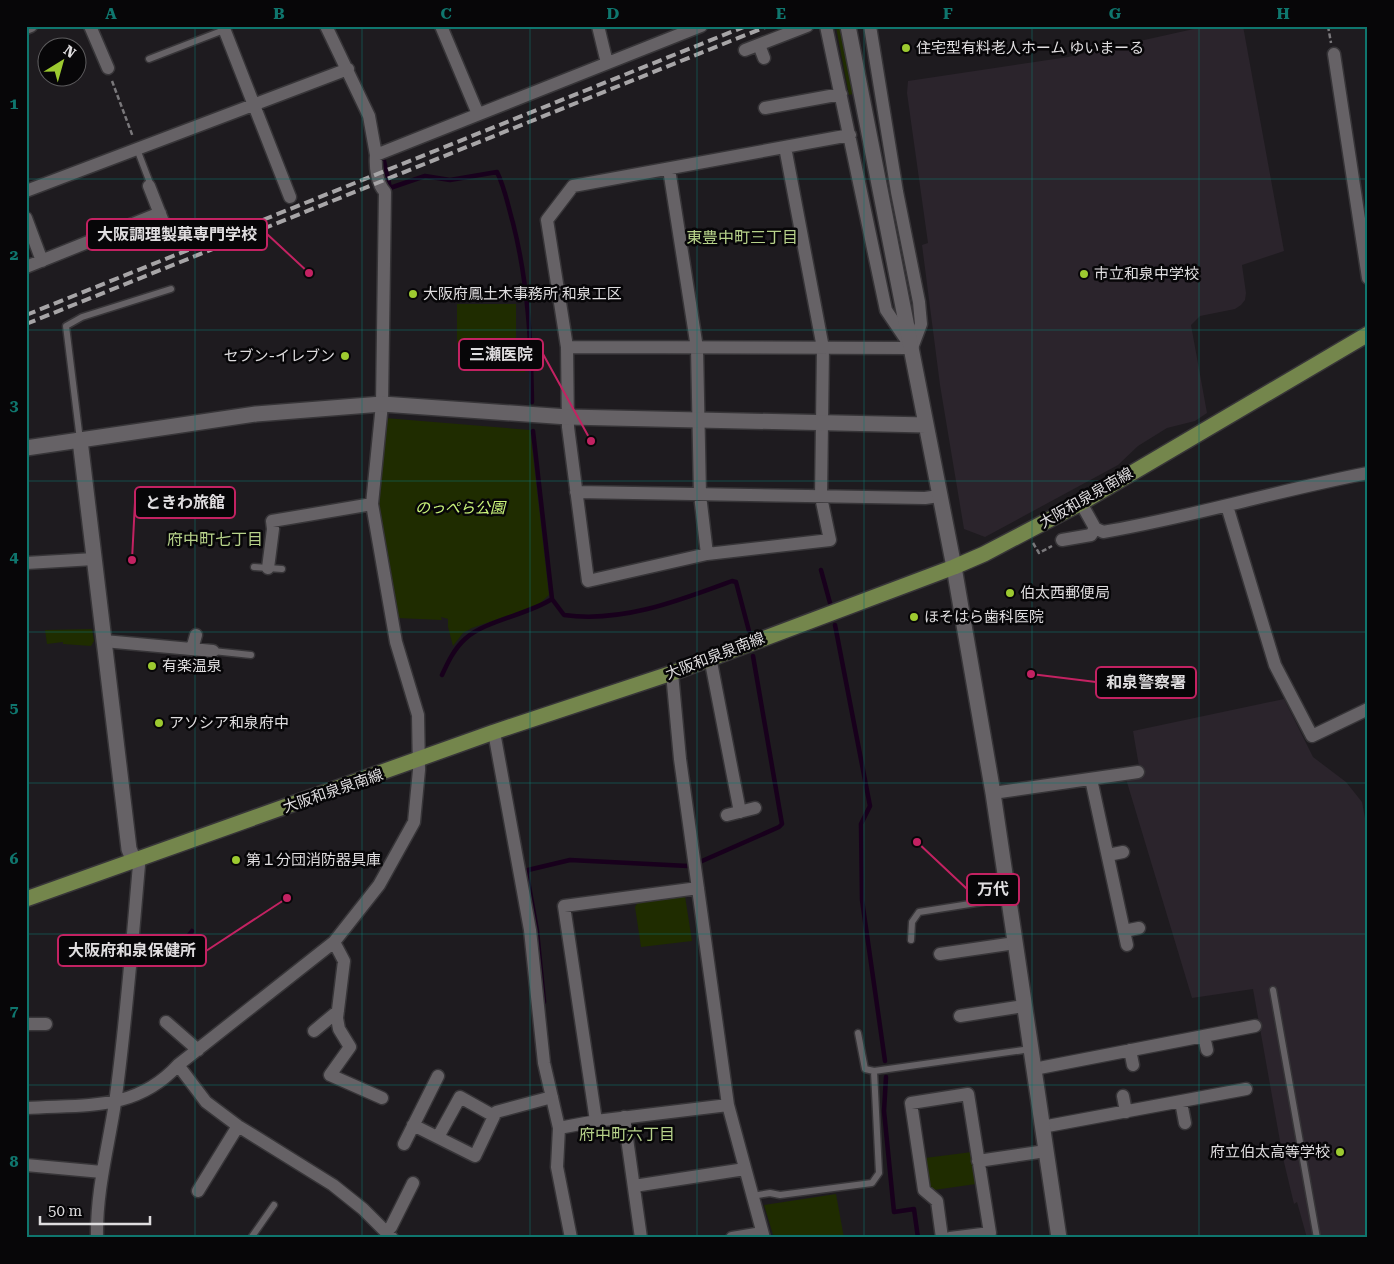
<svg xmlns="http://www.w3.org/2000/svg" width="1394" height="1264" font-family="'Roboto Serif','Noto Sans JP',serif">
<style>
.built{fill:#2b242c}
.green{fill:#1f2c00}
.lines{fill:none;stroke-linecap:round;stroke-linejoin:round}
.stream{stroke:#18001c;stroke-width:4.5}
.lane-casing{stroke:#373538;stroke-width:9}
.street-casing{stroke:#373538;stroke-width:15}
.secondary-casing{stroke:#373538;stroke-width:18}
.primary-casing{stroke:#373538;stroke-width:18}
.path{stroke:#7a787b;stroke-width:2.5;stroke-dasharray:5 2.5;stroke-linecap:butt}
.lane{stroke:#666266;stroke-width:6}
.street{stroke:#666266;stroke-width:12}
.secondary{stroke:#666266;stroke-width:15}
.primary{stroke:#74864c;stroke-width:15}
.rail{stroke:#a7a5a7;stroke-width:4;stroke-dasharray:10 5;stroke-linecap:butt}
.grid{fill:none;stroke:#0f766e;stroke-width:1;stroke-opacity:0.55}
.poi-dot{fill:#9dca30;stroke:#070608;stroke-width:2}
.labels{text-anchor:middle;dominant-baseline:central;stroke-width:5;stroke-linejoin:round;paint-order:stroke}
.poi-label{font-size:15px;fill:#dfdddf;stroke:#070608;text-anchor:start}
.street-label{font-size:15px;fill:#dfdddf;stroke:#070608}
.park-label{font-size:15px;font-style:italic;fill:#ccf67c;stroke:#070608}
.neighbourhood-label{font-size:16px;fill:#b7d28a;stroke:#070608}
.leader{fill:none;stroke:#c32262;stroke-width:2}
.callout-dot{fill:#c32262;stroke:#070608;stroke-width:2}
.callout{fill:#070608;stroke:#c32262;stroke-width:2}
.callout-label{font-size:16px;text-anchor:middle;font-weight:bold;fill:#dfdddf}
.neatline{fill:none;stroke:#0f766e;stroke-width:2}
.grid-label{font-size:16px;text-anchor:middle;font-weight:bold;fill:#0f766e}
</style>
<rect width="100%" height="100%" fill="#1e1b1f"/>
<!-- built -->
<path class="built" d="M 1207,26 L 1243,26 L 1284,251 L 1242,265 L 1246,293 L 1245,300 L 1241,305 L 1235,309 L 1200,316 L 1191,325 L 1207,413 L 1195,421 L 1167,428 L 1138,446 L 1118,465 L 985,537 L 964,529 L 940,385 L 922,245 L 928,243 L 907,93 L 908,81 L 1068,57 Z
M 1284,699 L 1313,757 L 1346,782 L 1362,802 L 1368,834 L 1368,1238 L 1307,1238 L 1297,1202 L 1294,1204 L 1283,1158 L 1253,989 L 1192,998 L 1126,779 L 1141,778 L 1133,731 Z"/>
<!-- green -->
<path class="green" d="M 854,26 L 870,90 L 849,95 L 836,27 Z
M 457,304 L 516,304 L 516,344 L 457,343 Z
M 486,348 L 524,348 L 525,372 L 486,371 Z
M 385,418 L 530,430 L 549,595 L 538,605 L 472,628 L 463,633 L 453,646 L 448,627 L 448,619 L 441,617 L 442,620 L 397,618 L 379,506 Z
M 92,629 L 94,641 L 91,646 L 63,644 L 63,642 L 47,644 L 45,630 Z
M 685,896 L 692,941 L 641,947 L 635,907 L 638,902 Z
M 972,1152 L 976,1184 L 934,1190 L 929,1185 L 925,1158 Z
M 836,1194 L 844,1238 L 774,1238 L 764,1205 Z"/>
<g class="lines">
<!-- stream -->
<path class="stream" d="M 384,161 L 390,188 L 425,176 L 450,180 L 497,172 C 505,188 508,206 513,223 C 528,282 531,342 532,402
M 533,431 L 552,599 L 564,615 C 622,623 678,601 732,581 L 736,582 L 749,631
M 821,570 L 830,603
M 835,625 L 870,806 L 861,824 L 862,900 L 885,1061
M 442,675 C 448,662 454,649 465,639 C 484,621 527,615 552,599
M 702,861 L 779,827 L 782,824 L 753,656
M 169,961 L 192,931
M 544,1002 L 537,931 L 527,875 L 528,870 L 570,860 L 688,866
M 886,1077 L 884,1111 L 894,1212 L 914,1209 L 918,1238"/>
<!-- lane casing -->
<g class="lane-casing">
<path id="lane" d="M 149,59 L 224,30
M 137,149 L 150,183 L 149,186
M 80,440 L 66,326 L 82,317 L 171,289
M 254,567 L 282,569
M 213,651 L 251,655
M 911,940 L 912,922 L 919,912 L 1008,898
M 1273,990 L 1317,1238
M 858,1033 L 865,1069 L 874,1071
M 752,1196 L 770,1193 L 780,1195 L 872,1183 L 879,1173 L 874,1071 L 1031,1049
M 251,1238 L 274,1205"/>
</g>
<!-- street casing -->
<g class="street-casing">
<path id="street" d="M 90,26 L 108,68
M 223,26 L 290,197
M 326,26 L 369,116 L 376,155 L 701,26
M 441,26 L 478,114
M 598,26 L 607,63
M 826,26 L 886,310 L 909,344
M 870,26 L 897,192 L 919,302 L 921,324 L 912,348
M 26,28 L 31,26
M 759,45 L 764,58
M 745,50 L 807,26
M 1334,54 L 1368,278
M 765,108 L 841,94
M 669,169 L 697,348 L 700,495 L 707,554 L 588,581 L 568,427 L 567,347 L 547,220 L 573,186 L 850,135
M 149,186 L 171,242
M 26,191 L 348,69
M 26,218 L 42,261
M 26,267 L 160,213
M 567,347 L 912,348
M 576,492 L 925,498 L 939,496
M 1081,503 L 1095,528 L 1103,532 C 1192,517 1279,490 1368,473
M 1227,506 L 1275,665 L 1312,736 L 1368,709
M 1062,540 L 1091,535 L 1095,528
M 707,554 L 830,540 L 821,497 L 823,348 L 785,147
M 26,563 L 94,559
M 268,568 L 273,529 L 272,521 L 372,504
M 104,641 L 213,651
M 192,649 L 196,635
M 710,657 L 740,812
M 672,673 L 680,759 L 728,1105 L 764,1238
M 494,732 L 530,930 L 544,1063 L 559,1128
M 1091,779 L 1127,945
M 993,793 L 1138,772
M 727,815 L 755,808
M 1108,855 L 1123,852
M 1124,931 L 1139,928
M 334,942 L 344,961 L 337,1018 L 339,1029 L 350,1047 L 330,1075 L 382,1098
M 940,954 L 1015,943
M 960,1016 L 1024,1006
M 166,1022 L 198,1050
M 26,1024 L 46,1024
M 314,1031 L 338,1011
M 1204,1036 L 1207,1050
M 1130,1050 L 1133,1065
M 178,1065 L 206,1102 L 238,1126 L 333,1185 L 363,1209 L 392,1238
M 1034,1069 L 1255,1026
M 1123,1096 L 1126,1112
M 1181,1102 L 1185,1123
M 26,1108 C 84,1104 135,1112 178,1065 L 334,942 L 379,885 L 414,822 L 419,770 L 418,715 L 396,642 L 372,504 L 382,404 L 385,192 C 377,184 375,167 376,155
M 624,1117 L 641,1238
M 596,1121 L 564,906 L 698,888
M 413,1125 L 475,1156 L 496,1112 L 552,1097
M 1042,1127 L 1246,1089
M 438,1137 L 460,1097 L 494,1116
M 404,1144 L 438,1076
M 978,1161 L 1046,1151
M 26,1165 L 102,1172
M 634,1186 L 745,1169
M 198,1191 L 238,1126
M 386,1232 L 391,1227 L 413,1183
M 97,1238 C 96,1192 108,1148 115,1103 C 126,1024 132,944 139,865 L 134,861
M 571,1238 L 557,1167 L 559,1128 L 596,1121 L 728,1105
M 732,1238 L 762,1233
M 942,1238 L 937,1201 L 924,1190 L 911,1103 L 968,1094 L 990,1233 L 950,1238"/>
</g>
<!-- secondary casing -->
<g class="secondary-casing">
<path id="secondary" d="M 848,26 L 954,567 L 993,793 L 1059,1238
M 80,440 L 129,849 L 134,861
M 26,448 L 256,414 L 382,404 L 568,417 L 926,425"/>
</g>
<!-- primary casing -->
<g class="primary-casing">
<path id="primary" d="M 26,899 L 494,732 L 672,673 L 954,567 L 984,554 L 1081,503 L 1368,334"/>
</g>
<!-- path -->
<path class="path" d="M 1328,26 L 1331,43
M 112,81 L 133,137
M 1033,543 L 1039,553 L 1052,546"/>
<!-- lane -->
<use href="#lane" class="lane"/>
<!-- street -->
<use href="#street" class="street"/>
<!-- secondary -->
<use href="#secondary" class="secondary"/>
<!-- primary -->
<use href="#primary" class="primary"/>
<!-- rail -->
<path class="rail" d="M 26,315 L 746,26
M 26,324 L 768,26"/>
</g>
<!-- grid -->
<path class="grid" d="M 195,26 L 195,1238M 362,26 L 362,1238M 530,26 L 530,1238M 697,26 L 697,1238M 864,26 L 864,1238M 1032,26 L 1032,1238M 1199,26 L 1199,1238M 26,179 L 1368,179M 26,330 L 1368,330M 26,481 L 1368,481M 26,632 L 1368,632M 26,783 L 1368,783M 26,934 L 1368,934M 26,1085 L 1368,1085"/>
<!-- markers -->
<g class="poi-dot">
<circle cx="906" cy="48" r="5"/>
<circle cx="1084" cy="274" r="5"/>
<circle cx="413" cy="294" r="5"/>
<circle cx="345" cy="356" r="5"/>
<circle cx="1010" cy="593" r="5"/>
<circle cx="914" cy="617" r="5"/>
<circle cx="152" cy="666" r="5"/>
<circle cx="159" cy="723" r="5"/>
<circle cx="236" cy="860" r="5"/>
<circle cx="1340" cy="1152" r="5"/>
</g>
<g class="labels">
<!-- poi labels -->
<g class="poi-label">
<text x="916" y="48">住宅型有料老人ホーム ゆいまーる</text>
<text x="1094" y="274">市立和泉中学校</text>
<text x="423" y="294">大阪府鳳土木事務所 和泉工区</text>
<text x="335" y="356" text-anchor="end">セブン-イレブン</text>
<text x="1020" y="593">伯太西郵便局</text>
<text x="924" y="617">ほそはら歯科医院</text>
<text x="162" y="666">有楽温泉</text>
<text x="169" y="723">アソシア和泉府中</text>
<text x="246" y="860">第１分団消防器具庫</text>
<text x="1330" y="1152" text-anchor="end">府立伯太高等学校</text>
</g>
<!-- street labels -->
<g class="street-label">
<text transform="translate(1086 498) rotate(-30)">大阪和泉泉南線</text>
<text transform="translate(715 656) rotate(-21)">大阪和泉泉南線</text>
<text transform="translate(333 791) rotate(-19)">大阪和泉泉南線</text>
</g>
<!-- park labels -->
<g class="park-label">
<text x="460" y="508">のっぺら公園</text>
</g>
<!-- neighbourhood labels -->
<g class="neighbourhood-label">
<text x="742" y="237">東豊中町三丁目</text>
<text x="215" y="539">府中町七丁目</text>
<text x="627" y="1134">府中町六丁目</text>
</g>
</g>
<!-- callouts -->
<path class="leader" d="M309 273L267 234M591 441L543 354M132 560L135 502M1031 674L1096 682M917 842L967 889M287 898L206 951"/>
<g class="callout-dot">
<circle cx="309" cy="273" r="5"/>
<circle cx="591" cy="441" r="5"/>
<circle cx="132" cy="560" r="5"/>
<circle cx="1031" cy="674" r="5"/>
<circle cx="917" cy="842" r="5"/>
<circle cx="287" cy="898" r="5"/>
</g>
<g class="callout">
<rect x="87" y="219" width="180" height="31" rx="5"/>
<rect x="459" y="339" width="84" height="31" rx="5"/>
<rect x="135" y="487" width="100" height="31" rx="5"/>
<rect x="1096" y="667" width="100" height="31" rx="5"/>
<rect x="967" y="874" width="52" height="31" rx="5"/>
<rect x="58" y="935" width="148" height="31" rx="5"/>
</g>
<g class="callout-label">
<text x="177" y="240">大阪調理製菓専門学校</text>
<text x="501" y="360">三瀬医院</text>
<text x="185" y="508">ときわ旅館</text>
<text x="1146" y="688">和泉警察署</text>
<text x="993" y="895">万代</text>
<text x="132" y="956">大阪府和泉保健所</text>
</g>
<!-- border -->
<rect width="1394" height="1264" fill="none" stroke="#070608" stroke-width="55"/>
<!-- north arrow -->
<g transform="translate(62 62) rotate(37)"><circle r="24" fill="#070608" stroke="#5d5c5e"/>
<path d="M0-4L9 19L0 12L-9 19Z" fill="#9dca30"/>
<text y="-8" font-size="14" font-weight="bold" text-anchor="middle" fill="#dfdddf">N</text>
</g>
<!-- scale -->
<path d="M40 1216v8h110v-8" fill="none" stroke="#dfdddf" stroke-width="2.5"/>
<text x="48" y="1216" font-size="15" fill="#dfdddf" stroke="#070608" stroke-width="4" paint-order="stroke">50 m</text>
<rect x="28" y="28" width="1338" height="1208" class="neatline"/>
<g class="grid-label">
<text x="111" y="19">A</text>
<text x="279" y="19">B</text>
<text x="446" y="19">C</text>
<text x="613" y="19">D</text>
<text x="781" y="19">E</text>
<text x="948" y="19">F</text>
<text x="1115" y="19">G</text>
<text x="1283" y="19">H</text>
<text x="14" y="109">1</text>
<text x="14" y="260">2</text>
<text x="14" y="411">3</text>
<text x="14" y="562">4</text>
<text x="14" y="713">5</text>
<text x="14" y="864">6</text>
<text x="14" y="1016">7</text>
<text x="14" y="1167">8</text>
</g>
</svg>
